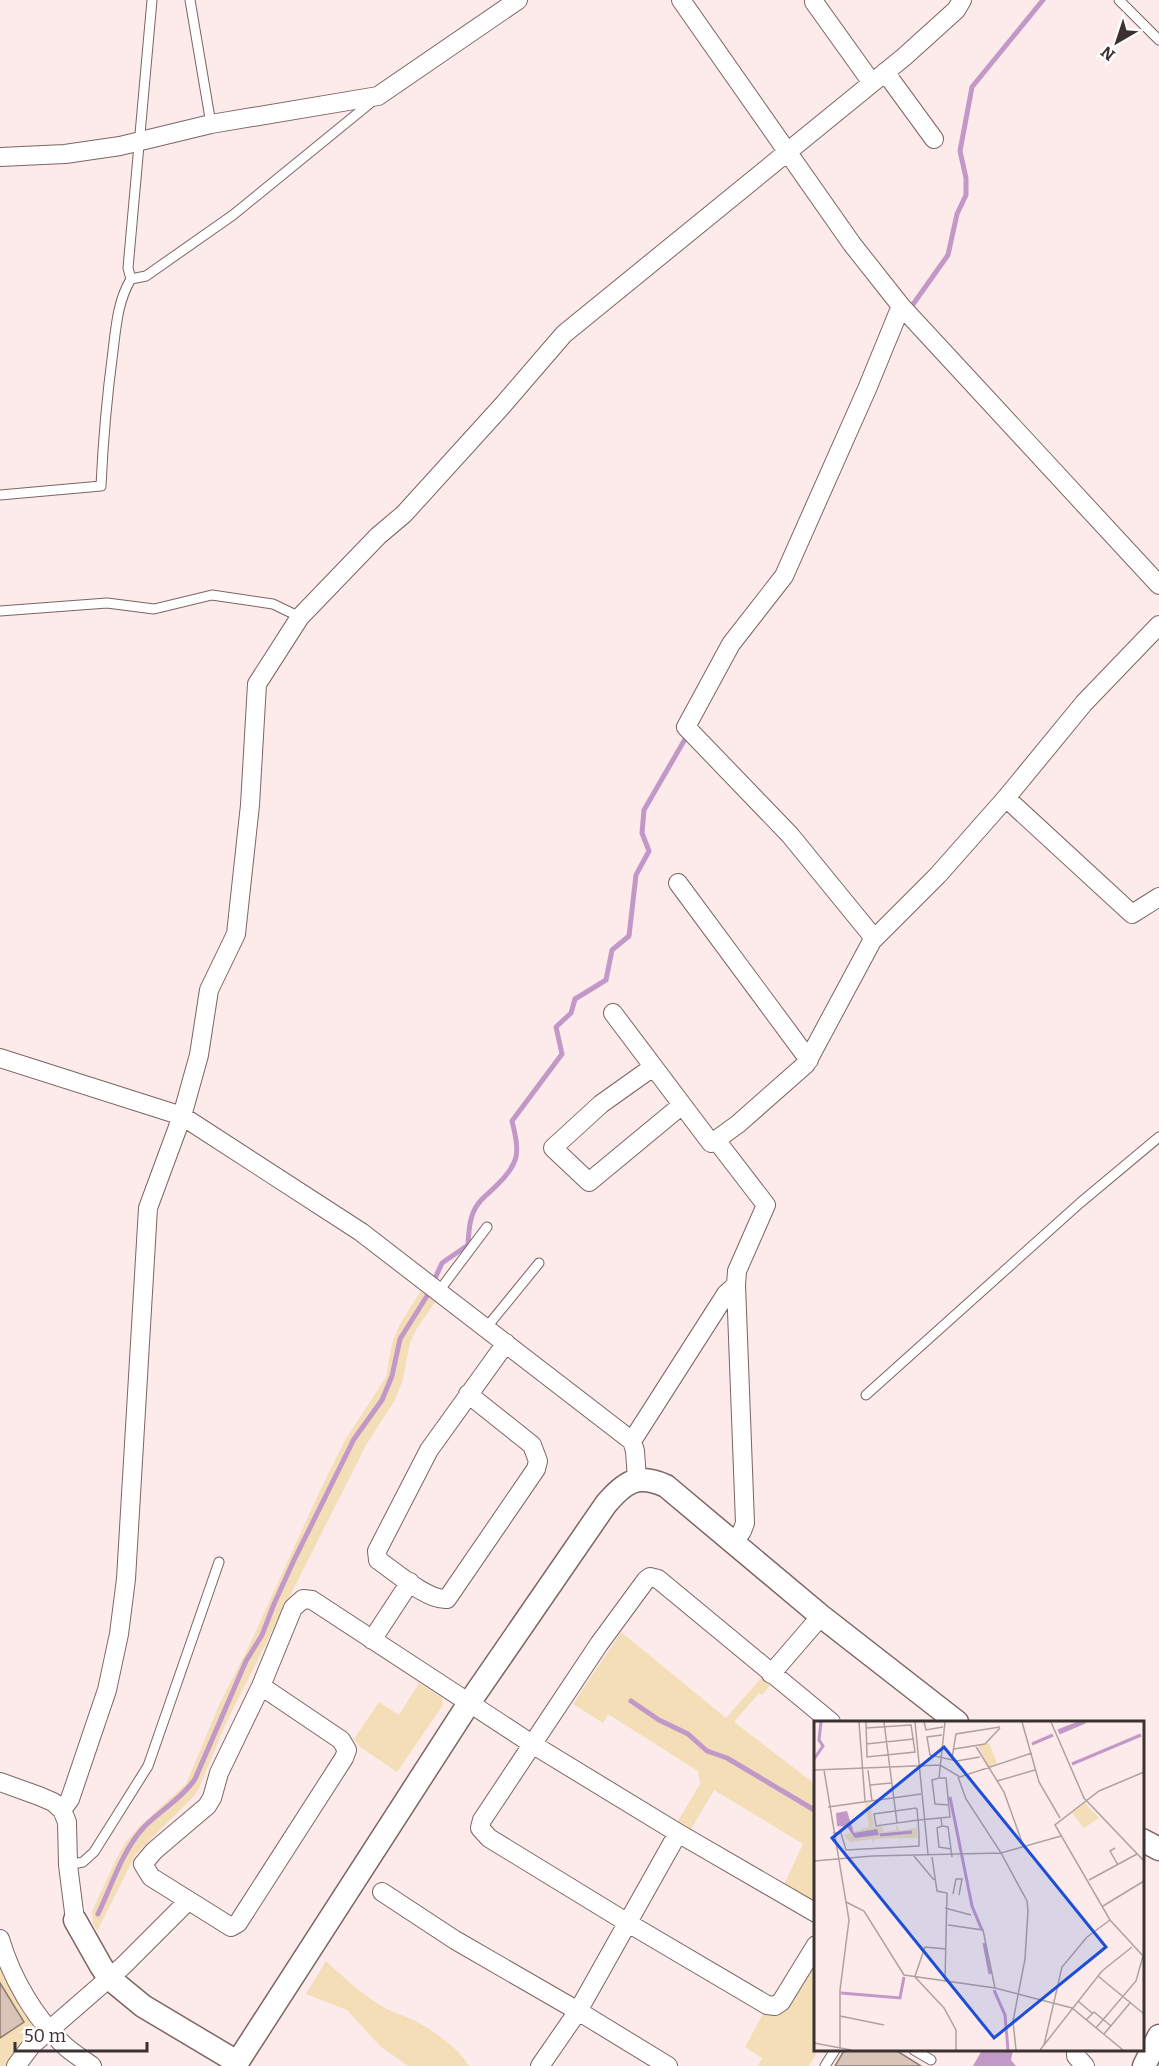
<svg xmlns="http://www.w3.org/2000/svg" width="1159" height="2066" font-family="Bitter,serif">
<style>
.green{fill:#f3deb7}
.water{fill:#c298c8}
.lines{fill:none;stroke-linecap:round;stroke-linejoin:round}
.stream{stroke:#c298c8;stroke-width:5}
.building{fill:#dac4b8;stroke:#8e7b6f;stroke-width:1.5}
.service-casing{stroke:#7c6564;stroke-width:11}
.minor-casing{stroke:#7c6564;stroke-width:20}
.tertiary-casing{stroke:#7c6564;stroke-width:25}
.service{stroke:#fff;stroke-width:9}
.minor{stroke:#fff;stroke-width:18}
.tertiary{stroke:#fff;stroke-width:22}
.inset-river{fill:none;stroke:#c298c8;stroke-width:3}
.inset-road{fill:none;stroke:#afa1a0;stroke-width:1.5}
.view{fill:#1d4ed8;fill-opacity:0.15;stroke:#1d4ed8;stroke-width:3}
.inset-edge{fill:none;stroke:#3b3130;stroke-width:3}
</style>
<rect width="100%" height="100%" fill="#fcebea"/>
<!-- green -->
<path class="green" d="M 422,1289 L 436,1301 L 417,1328 L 410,1343 L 403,1379 L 395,1400 L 366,1445 L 226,1723 L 199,1788 L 194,1796 L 136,1854 L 97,1931 L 93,1923 L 92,1911 L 116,1860 L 125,1843 L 140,1826 L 186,1784 L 220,1703 L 250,1644 L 317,1497 L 344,1442 L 386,1377 L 392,1343 L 400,1324 Z
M 621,1632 L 726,1718 L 763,1676 L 772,1683 L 762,1695 L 759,1693 L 734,1722 L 815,1784 L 815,1905 L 783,1887 L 803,1844 L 714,1790 L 691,1829 L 678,1821 L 700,1784 L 698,1771 L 608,1714 L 603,1723 L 573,1704 Z
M 419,1683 L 442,1698 L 443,1705 L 397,1772 L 360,1747 L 354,1739 L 379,1702 L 399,1715 Z
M 815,1957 L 816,2050 L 818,2050 L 809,2066 L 758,2066 L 762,2058 L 745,2047 L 764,2012 Z
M 326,1961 C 344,1978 364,1996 385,2008 C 396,2014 409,2017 419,2023 C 437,2033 459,2049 469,2066 L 408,2066 L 380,2046 L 347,2010 L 306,1994 Z
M 0,1971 L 7,1972 L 39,2028 L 15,2066 L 0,2066 Z"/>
<!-- water -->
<path class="water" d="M 982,2050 L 1013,2050 L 1011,2060 L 1016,2066 L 973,2066 Z"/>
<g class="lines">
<!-- stream -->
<path class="stream" d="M 909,310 L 948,255 L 957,214 L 966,195 L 966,178 L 960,151 L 972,87 L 1043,0
M 631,1701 L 659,1720 L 688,1734 L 707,1751 L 727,1758 L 816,1811
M 98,1914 C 112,1885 122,1851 144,1827 C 160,1811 182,1798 195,1779 L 246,1661 L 262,1635 L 274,1604 L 294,1560 L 354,1439 L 382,1400 L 392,1376 L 400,1339 L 427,1296 L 442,1263 L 468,1245 C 469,1231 469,1216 478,1204 C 482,1198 489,1193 495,1187 C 520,1163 520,1154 512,1121 L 562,1054 L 556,1027 L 571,1013 L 575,999 L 606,980 L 612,950 L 629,936 L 636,875 L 649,851 L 642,833 L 644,810 L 688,734"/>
</g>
<!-- building -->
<path class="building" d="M 0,1983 L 24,2022 L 0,2038 Z
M 845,2049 L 894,2049 L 921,2066 L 835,2066 Z"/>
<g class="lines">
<!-- service casing -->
<g class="service-casing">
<path id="service" d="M 190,0 L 211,124
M 1119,0 L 1159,40
M 131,279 L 128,268 L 152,0
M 0,495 L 101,486 C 103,441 107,396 113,351 C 116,326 118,300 131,279 L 146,276 L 233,215 L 374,100
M 0,611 L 107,603 L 154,609 L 212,595 L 273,604 L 300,617
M 439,1291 L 487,1227
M 486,1328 L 539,1263
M 866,1395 L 1080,1203 L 1159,1137
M 68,1865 L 83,1862 L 94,1852 L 148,1766 L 219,1562
M 914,2050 L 931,2060
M 825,2066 L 835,2050"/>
</g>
<!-- minor casing -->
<g class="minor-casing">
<path id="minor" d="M 681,0 L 852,244 L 901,306 L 1159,585
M 814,2 L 872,83
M 885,72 L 934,139
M 0,157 L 65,154 L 120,146 L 211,124 L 378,96 L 518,0
M 1006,798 L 1132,914 L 1159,897
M 678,883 L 809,1060
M 874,938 L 790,835 L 686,727 L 731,644 L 784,576 L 867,389 L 901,306
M 613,1013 L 711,1143 L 716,1140
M 0,1058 L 182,1116 L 148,1208 L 126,1579 L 119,1634 L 107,1690 L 70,1799 L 62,1810
M 653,1067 L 601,1104 L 553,1148 L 589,1182 L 682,1105
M 468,1394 L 532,1445 L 538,1461 L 536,1469 L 447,1599 C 428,1601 394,1571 378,1560 L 377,1551 L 429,1450 L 506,1343
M 632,1441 L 726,1294 L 736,1285
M 637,1479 L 635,1451 L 632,1441 L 361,1232 L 182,1116 L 199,1055 L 209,990 L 236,934 L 250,805 L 257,684 L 300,617 L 378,536 L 404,514 L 502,406 L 564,334 L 904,57 L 956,10 L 962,0
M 734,1542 L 742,1531 L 745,1523 L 736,1285 L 737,1271 L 766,1205 L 716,1140 L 738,1124 L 806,1064 L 872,941 L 938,875 L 1006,798 L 1084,703 L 1159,625
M 372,1640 L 410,1582
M 771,1674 L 821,1616
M 261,1686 L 341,1740 L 347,1750 L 344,1758 L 238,1923 L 231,1927 L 151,1877 L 143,1864 L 154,1851 L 207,1806 L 212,1798 L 219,1773 L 261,1686 L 293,1608 L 303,1599 L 312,1600 L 532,1744 L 678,1833 L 816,1913
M 0,1782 L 39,1796 L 53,1802 L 62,1810 L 67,1822 L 68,1865 L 75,1920
M 382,1892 L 455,1940 L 578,2011 L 668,2066
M 0,1939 C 12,1979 35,2019 66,2047 C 74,2054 84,2060 92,2066
M 816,1945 L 781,2002 L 775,2006 L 767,2005 L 628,1923 L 489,1838 L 480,1828 L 482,1820 L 599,1644 L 646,1580 L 650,1577 L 658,1579 L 831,1722
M 1076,2050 L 1076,2056 L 1085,2066
M 16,2066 L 31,2046 L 123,1966 L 188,1901
M 540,2066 L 578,2011 L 678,1833"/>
</g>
<!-- tertiary casing -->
<g class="tertiary-casing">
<path id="tertiary" d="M 1142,1840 L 1159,1849
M 75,1920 L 101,1966 L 109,1978 L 143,2006 L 237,2062
M 235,2066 L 469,1703 L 606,1504 C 625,1482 637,1473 666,1486 L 821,1616 L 957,1722
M 1144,2066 L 1159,2036"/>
</g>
<!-- service -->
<use href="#service" class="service"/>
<!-- minor -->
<use href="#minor" class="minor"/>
<!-- tertiary -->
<use href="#tertiary" class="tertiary"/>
</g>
<!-- overview -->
<g transform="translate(814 1721)">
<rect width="330" height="330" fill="#fcebea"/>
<path d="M 175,22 L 183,42 L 174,47 L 164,25 ZM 56,81 L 60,106 L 68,105 L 70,111 L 82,109 L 82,103 L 86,110 L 103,106 L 104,117 L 87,117 L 87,124 L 86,117 L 60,118 L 60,124 L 58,118 L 36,121 L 30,114 L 55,106 L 51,82 ZM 271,82 L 285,97 L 270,107 L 258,92 Z" fill="#f3deb7"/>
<path d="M 33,90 L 40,112 L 63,108 L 65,114 L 41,117 L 33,106 L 23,105 L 22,92 Z" fill="#c298c8"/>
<path class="inset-river" d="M 244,10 L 267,1M 245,12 L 271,1M 218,23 L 239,14M 0,38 L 9,25 L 5,19 L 7,1M 258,43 L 327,14M 136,76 L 158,185 L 168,209M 66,114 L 98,111M 170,222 L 176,253M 180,269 L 191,294 L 194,329M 27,272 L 86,277 L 90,256"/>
<path class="inset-road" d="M 45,1 L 51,80M 52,1 L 53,36 L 101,31 L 97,4 L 52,7M 70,1 L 83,102M 101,1 L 114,133M 110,1 L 112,9 L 129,6M 208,1 L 225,61 L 246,97M 237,1 L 270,77 L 330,140M 128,14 L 113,16 L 116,34 L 143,40 L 166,36M 52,23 L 100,18M 161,24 L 190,71 L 209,124M 140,28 L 171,23 L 186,7M 138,37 L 142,13 L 186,6M 0,49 L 126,44 L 146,56 L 218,32M 10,49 L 35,199 L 26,269 L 26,327M 54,49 L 58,80M 330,51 L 285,70 L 241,104 L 296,199 L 330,236M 144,56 L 152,78 L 187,132 L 247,115M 125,57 L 131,1M 183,60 L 221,49M 56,64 L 77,62M 14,86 L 107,73M 127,97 L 128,105 L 123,107 L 125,126 L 137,128M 128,105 L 134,106 L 138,136M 19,112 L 27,112 L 32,129 L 105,125 L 105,114 L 104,99 L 103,88 L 102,87 L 60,93 L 62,105 L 104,99 L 136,96 L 132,57 L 125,57 L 118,59 L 121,83 L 135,84M 301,127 L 296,130 L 304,144M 100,135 L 120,159M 118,136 L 123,170 L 133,172 L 131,260M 0,140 L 58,135 L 187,132 L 213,180 L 214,190 L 211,238 L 199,300 L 202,329M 275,159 L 323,133M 139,173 L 142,158 L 148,158 L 145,174M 32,181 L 50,190 L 90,254 L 181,267 L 258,287 L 309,329M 289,185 L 330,160M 131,187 L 157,194M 134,204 L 169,209 L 181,267M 101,255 L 111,226 L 132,228M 284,255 L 330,293M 101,256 L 130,287 L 142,309 L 142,329M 264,280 L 278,292M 26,295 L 70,304M 272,299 L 280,291 L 297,305M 282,307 L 322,260 L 329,235M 290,313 L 316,282M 0,322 L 37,329M 230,324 L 248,246 L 273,216 L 296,199M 226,329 L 288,250 L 318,226"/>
<path class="view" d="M 130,26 L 292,226 L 180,317 L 18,117 Z"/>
<rect width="330" height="330" class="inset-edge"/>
</g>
<!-- north arrow -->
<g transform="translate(1117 42) rotate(219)" stroke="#ffffff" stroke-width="4.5" paint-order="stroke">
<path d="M0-4.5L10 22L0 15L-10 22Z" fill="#3b3130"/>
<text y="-9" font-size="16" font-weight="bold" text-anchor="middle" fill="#3b3130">N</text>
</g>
<!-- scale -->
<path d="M15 2042v9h132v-9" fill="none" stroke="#3b3130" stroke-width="3"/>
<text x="24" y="2042" font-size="18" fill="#3b3130" stroke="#ffffff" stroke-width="4.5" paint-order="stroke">50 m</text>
</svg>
